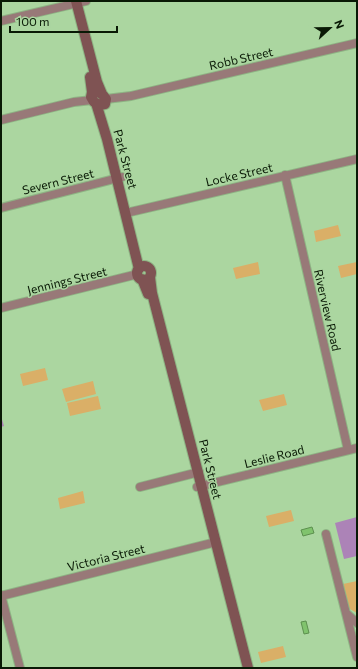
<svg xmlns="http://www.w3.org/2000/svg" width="358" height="669" font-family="Commissioner,sans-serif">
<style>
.green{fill:#daaf67}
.water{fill:#80c36d;stroke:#5c904e}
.building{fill:#ac83b7}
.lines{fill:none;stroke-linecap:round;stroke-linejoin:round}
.street-casing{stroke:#8eb484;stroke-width:10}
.secondary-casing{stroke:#8eb484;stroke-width:12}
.street{stroke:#987978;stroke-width:8}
.secondary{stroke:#7f5353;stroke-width:10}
.labels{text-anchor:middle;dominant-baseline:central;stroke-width:3;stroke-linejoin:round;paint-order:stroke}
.street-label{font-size:12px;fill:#091905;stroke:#abd6a0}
</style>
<rect width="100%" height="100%" fill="#abd6a0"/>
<!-- green -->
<path class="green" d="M 338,225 L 341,236 L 316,242 L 314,231 Z
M 258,262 L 260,274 L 236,279 L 233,268 Z
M 357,262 L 357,274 L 341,278 L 338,266 Z
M 45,368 L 48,380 L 23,386 L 20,374 Z
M 93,381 L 96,394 L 66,402 L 62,389 Z
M 284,394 L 287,405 L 263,411 L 259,400 Z
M 98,396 L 101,409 L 70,416 L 67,403 Z
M 83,491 L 85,503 L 60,509 L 58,498 Z
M 291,510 L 294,521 L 269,527 L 266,516 Z
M 357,581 L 357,613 L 348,608 L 343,584 Z
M 283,646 L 286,657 L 261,663 L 258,652 Z"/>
<!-- water -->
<path class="water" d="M 312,527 L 314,533 L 303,536 L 301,530 Z
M 306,621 L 309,633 L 304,634 L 301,622 Z"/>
<!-- building -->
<path class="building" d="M 1,416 L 4,426 L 1,427 Z
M 357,517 L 357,556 L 344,559 L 335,523 Z"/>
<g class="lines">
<!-- street casing -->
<g class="street-casing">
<path id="street" d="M 1,21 L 86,1
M 106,99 L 131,96 L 357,43
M 1,120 L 74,102 L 92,100
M 285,175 L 348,450
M 1,208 L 122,177
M 126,213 L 357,159
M 1,308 L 138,274
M 140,487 L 199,472
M 197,487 L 357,448
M 326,534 L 357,657
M 1,595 L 20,668
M 1,596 L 216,542
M 347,614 L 357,623"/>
</g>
<!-- secondary casing -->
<g class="secondary-casing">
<path id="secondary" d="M 76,1 L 97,82 L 102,94
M 90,77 L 92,92
M 92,92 C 98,91 103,94 106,99 L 105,104 L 100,105 L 94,102 L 91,97 Z
M 96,103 L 107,139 L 139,269
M137 273a7 7 0 1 1 14 0a7 7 0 1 1-14 0Z
M 150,277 L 152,293 L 248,668
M 142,279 L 148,294"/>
</g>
<!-- street -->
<use href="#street" class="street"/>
<!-- secondary -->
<use href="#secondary" class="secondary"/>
</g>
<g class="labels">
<!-- street labels -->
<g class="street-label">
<text transform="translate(241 58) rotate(-13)">Robb Street</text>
<text transform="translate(126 159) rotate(75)">Park Street</text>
<text transform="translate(239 174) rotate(-13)">Locke Street</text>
<text transform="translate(58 181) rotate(-14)">Severn Street</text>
<text transform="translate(67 280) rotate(-14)">Jennings Street</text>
<text transform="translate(328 310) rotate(77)">Riverview Road</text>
<text transform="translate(274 456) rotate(-14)">Leslie Road</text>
<text transform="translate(211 469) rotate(76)">Park Street</text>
<text transform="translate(106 557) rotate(-14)">Victoria Street</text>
</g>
</g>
<!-- border -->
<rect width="358" height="669" fill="none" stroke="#091905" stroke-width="4"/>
<!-- north arrow -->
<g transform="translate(330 28) rotate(68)" stroke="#abd6a0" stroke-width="3" paint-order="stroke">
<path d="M0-3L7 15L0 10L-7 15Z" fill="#091905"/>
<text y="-6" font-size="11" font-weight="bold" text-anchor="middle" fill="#091905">N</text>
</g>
<!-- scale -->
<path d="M10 26v6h107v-6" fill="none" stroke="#091905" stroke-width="2"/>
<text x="16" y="26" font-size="12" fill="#091905" stroke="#abd6a0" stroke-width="3" paint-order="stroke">100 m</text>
</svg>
